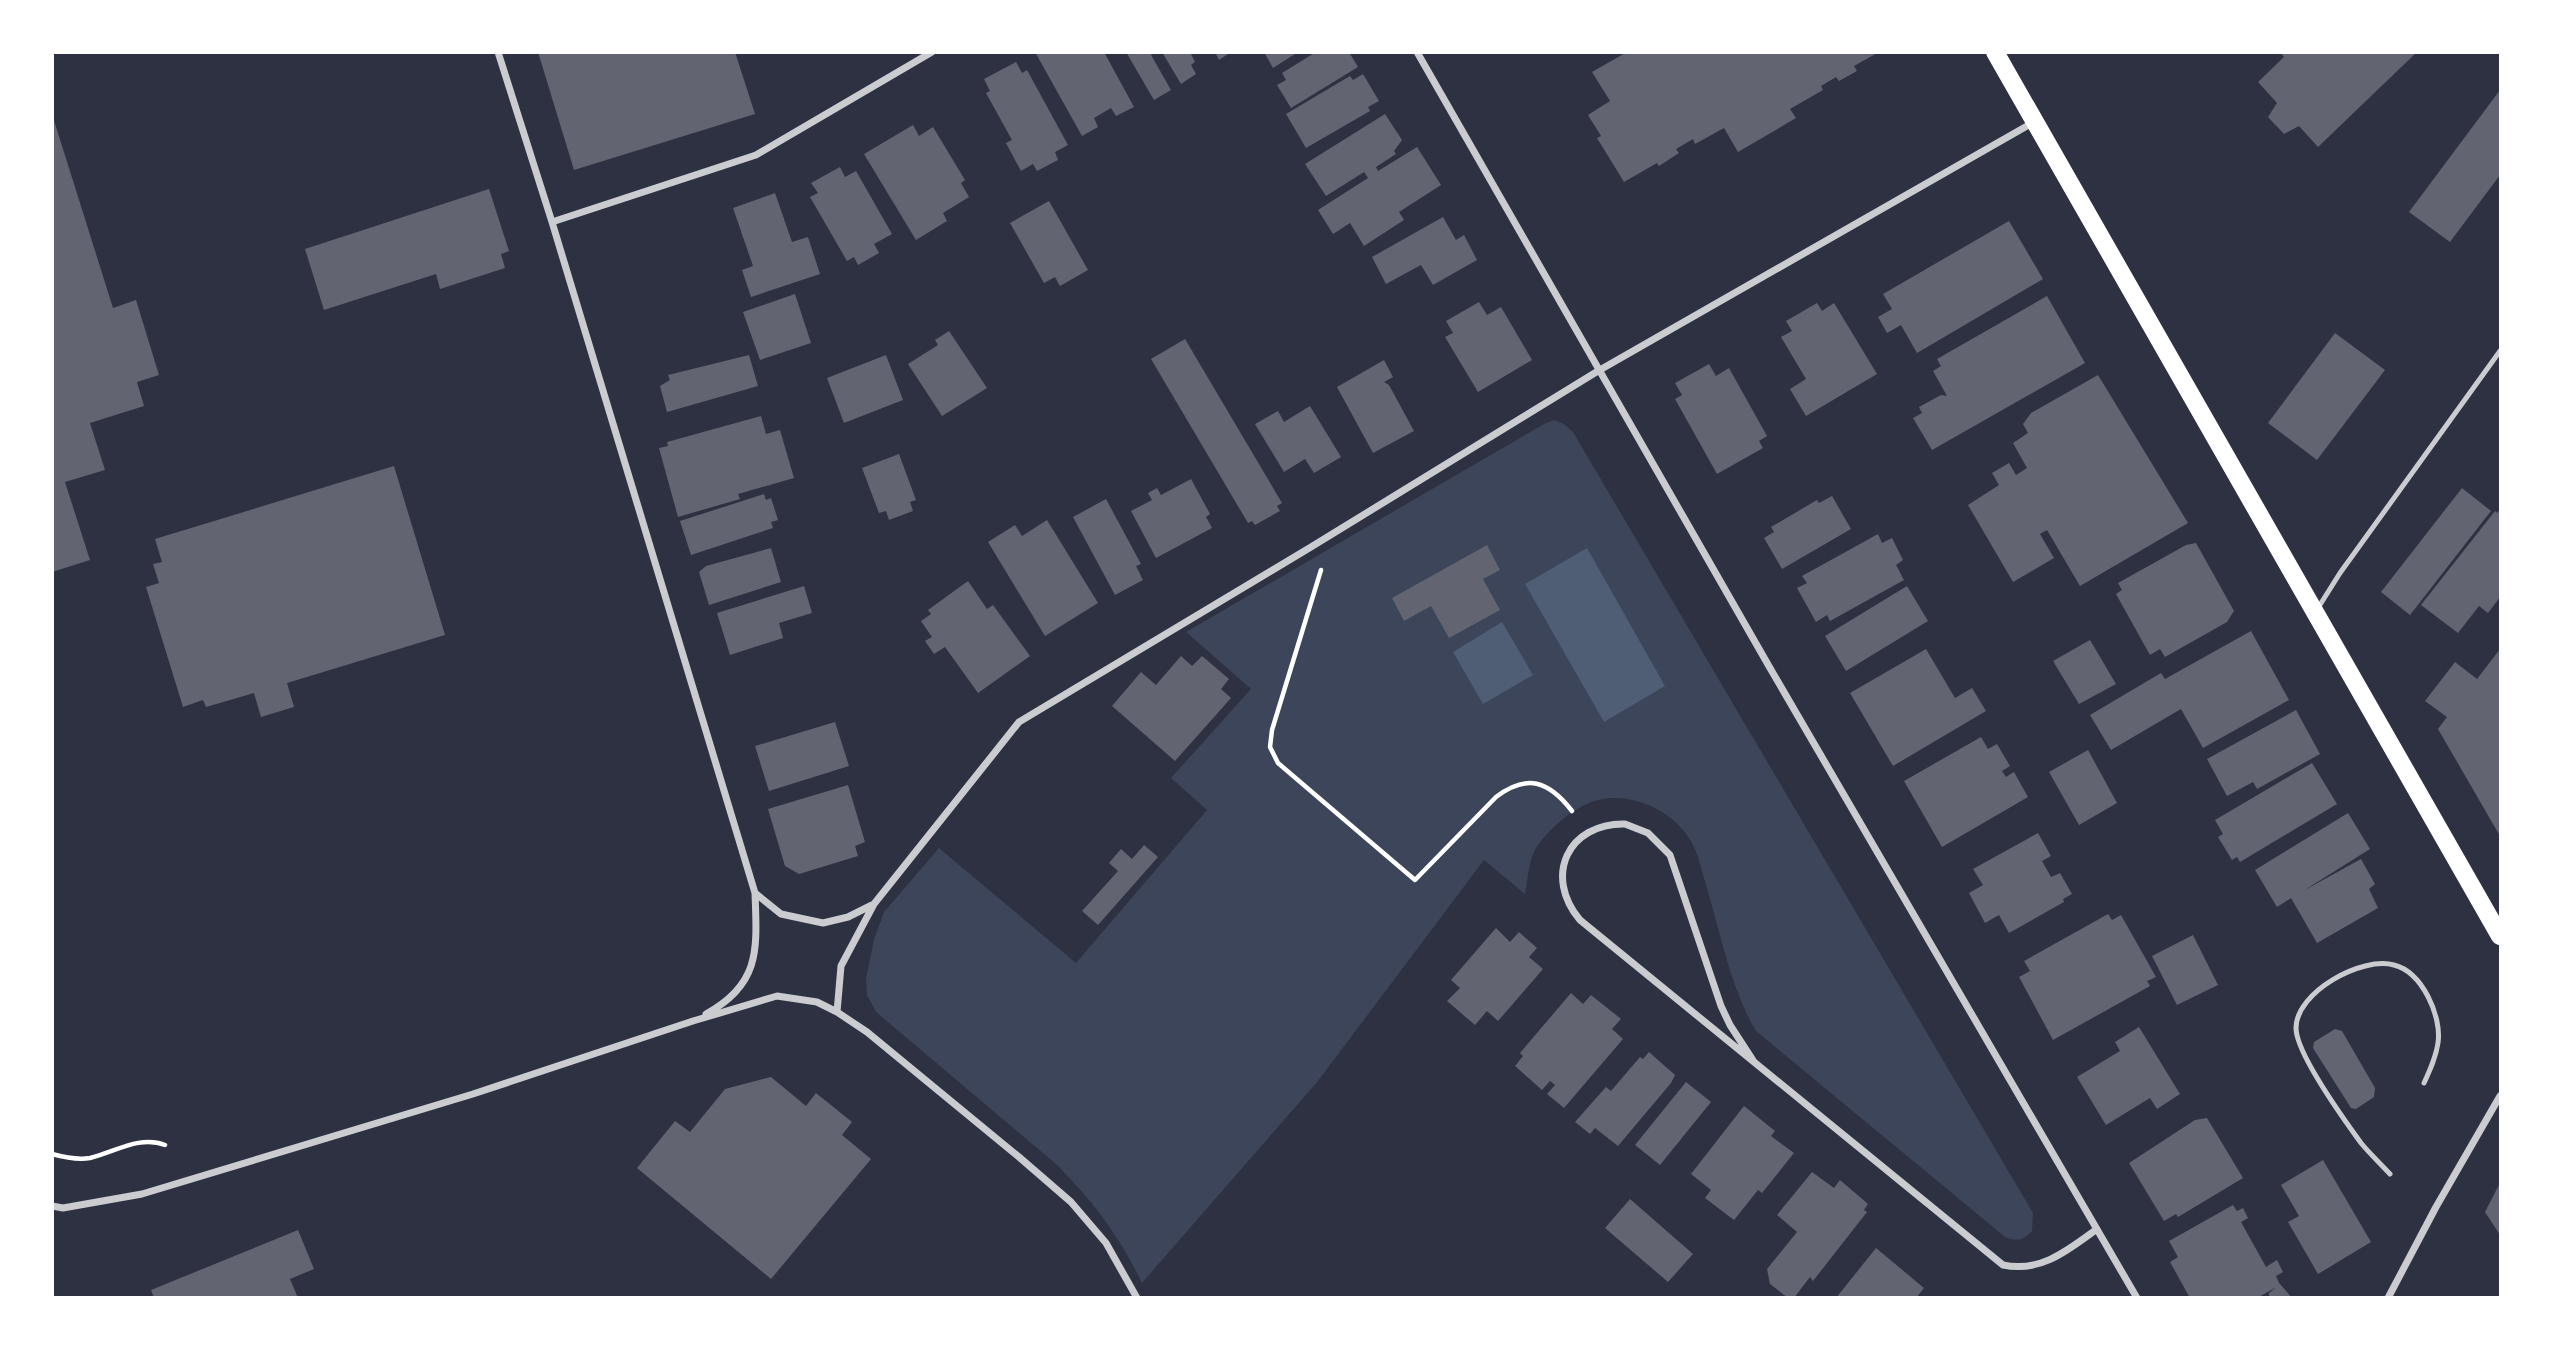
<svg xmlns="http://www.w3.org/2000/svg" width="2553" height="1350" font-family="'Alegreya Sans',sans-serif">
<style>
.green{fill:#3c4559}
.water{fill:#4f5d75}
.building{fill:#626471}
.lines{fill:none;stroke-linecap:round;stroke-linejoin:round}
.path{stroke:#fff;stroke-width:4.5}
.service{stroke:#caccd0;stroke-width:5}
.minor{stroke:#caccd0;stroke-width:7}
.primary{stroke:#fff;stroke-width:18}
</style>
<rect width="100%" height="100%" fill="#2d3142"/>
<!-- green -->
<path class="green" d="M 1554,420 L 1564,424 L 1573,432 L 2033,1213 L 2032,1231 C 2024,1240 2017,1242 2005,1237 L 1756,1031 C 1731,989 1720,932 1706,885 C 1702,872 1699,857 1693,845 C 1675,809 1625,788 1589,803 C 1568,812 1545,832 1534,852 C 1528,864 1528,881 1525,894 L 1484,860 L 1318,1081 L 1142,1283 C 1120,1237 1093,1201 1057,1165 L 876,1012 L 867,995 L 866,979 L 874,939 L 884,912 L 939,848 L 1076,963 L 1207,810 L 1171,778 L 1251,689 L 1186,632 L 1544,424 Z"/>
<!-- water -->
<path class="water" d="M 1587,548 L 1665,686 L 1604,722 L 1525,584 Z
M 1502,622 L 1533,675 L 1483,704 L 1453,652 Z"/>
<!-- building -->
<path class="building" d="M 538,52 L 735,52 L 755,114 L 574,170 Z
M 1035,52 L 1104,52 L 1134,107 L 1116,116 L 1111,108 L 1094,118 L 1098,127 L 1082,136 Z
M 1126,52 L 1156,52 L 1151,55 L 1171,90 L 1154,100 Z
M 1162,52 L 1190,52 L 1195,62 L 1191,65 L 1196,74 L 1181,84 Z
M 1215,52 L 1231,52 L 1219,60 Z
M 1264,52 L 1298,52 L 1273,68 Z
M 1316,52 L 1349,52 L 1358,67 L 1291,108 L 1277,85 L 1286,80 L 1282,73 Z
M 1627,52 L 1879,52 L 1854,66 L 1857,71 L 1839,81 L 1836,77 L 1821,86 L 1823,90 L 1790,109 L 1796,118 L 1738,152 L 1724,128 L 1695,144 L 1693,139 L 1676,149 L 1679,153 L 1659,166 L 1657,163 L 1624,182 L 1597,138 L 1601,136 L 1588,115 L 1610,101 L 1592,72 Z
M 2280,52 L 2417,52 L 2318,147 L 2299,126 L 2284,134 L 2268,117 L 2277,103 L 2258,82 L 2284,57 Z
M 1016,62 L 1022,73 L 1027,70 L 1068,145 L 1055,152 L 1058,160 L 1037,171 L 1033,164 L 1021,171 L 1006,143 L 1012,140 L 986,93 L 990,91 L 984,79 Z
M 1363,74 L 1379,101 L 1368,107 L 1370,111 L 1306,148 L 1286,114 L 1350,76 L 1353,80 Z
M 2500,90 L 2500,175 L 2450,242 L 2409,212 Z
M 52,114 L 113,308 L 136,300 L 159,375 L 137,382 L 144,406 L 90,423 L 105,470 L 65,482 L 90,560 L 52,572 Z
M 1385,114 L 1402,140 L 1394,151 L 1396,154 L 1376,167 L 1378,171 L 1417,147 L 1441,185 L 1399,212 L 1404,220 L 1364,246 L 1350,223 L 1333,234 L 1318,210 L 1368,178 L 1364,172 L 1326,196 L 1305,164 Z
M 913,125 L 919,136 L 933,127 L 965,180 L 961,183 L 969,197 L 943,213 L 947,221 L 916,240 L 864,154 Z
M 840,167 L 845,177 L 856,171 L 892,234 L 874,244 L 879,253 L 858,265 L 854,257 L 847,261 L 810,197 L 818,193 L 811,183 Z
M 489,189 L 509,251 L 501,254 L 505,268 L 440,289 L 436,274 L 324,310 L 305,249 Z
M 775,193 L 792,242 L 808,237 L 820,274 L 751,297 L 742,270 L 753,266 L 733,208 Z
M 1049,201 L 1088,270 L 1060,286 L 1055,277 L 1044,283 L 1010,223 Z
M 1443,217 L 1456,240 L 1464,235 L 1477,260 L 1433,285 L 1421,265 L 1386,284 L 1372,257 Z
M 2009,221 L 2043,279 L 1917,353 L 1901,325 L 1887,333 L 1878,317 L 1892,309 L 1883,294 Z
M 795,294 L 811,343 L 760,360 L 743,312 Z
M 2047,296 L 2085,363 L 1932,450 L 1913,418 L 1922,413 L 1919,407 L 1941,395 L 1947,396 L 1933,371 L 1941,366 L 1937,359 Z
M 1479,302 L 1487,315 L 1501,307 L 1532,360 L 1478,392 L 1445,337 L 1453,333 L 1446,321 Z
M 1817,303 L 1822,311 L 1834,303 L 1877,374 L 1806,416 L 1790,389 L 1806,379 L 1781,337 L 1792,331 L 1786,321 Z
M 949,331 L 987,388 L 942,416 L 908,364 L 938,345 L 935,340 Z
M 2335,333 L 2385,370 L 2317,460 L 2268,423 Z
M 1185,339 L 1282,503 L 1277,506 L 1280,511 L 1255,525 L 1252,521 L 1248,523 L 1151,359 Z
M 749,355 L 758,386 L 667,412 L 660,386 L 670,380 L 668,375 Z
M 886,355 L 903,400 L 844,423 L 827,378 Z
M 1384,360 L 1393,377 L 1384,382 L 1389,385 L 1414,431 L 1373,453 L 1337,387 Z
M 1709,364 L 1716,376 L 1729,368 L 1767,436 L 1759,441 L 1763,448 L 1717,474 L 1675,399 L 1682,395 L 1675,383 Z
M 2098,375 L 2188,523 L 2080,586 L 2047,530 L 2040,534 L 2054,558 L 2013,582 L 1968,505 L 1999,485 L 1992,473 L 2009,463 L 2016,475 L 2027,468 L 2013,443 L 2028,433 L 2023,424 L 2031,413 Z
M 1310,406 L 1341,457 L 1314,473 L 1305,459 L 1284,472 L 1255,424 L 1278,411 L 1284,422 Z
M 761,416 L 766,434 L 780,430 L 794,478 L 738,494 L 740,499 L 678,517 L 659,448 L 668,446 L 667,442 Z
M 899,454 L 916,500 L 910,502 L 913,511 L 889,520 L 886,511 L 879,513 L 862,468 Z
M 394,466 L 445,635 L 287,683 L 294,707 L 261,717 L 254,693 L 206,707 L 203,700 L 183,707 L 146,587 L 159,583 L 153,564 L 162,562 L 155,539 Z
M 1191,479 L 1210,514 L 1206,517 L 1212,528 L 1156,558 L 1131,511 L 1152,500 L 1148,493 L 1157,488 L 1161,495 Z
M 2462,488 L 2491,511 L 2410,615 L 2381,592 Z
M 764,494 L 766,500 L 771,498 L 778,520 L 771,522 L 773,528 L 691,555 L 680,521 Z
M 1832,496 L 1851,529 L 1782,569 L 1764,538 L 1774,532 L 1771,527 L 1817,500 L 1819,503 Z
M 1106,499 L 1141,564 L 1136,566 L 1143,580 L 1115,595 L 1073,517 Z
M 2500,509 L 2500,597 L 2488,613 L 2479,606 L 2458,633 L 2421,605 L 2495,511 L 2497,513 Z
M 1047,520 L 1098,603 L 1045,636 L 988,542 L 1015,525 L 1022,536 Z
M 1878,534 L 1882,543 L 1892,538 L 1903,560 L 1896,565 L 1904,580 L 1830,621 L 1827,615 L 1816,622 L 1797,588 L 1807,583 L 1802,576 Z
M 2196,543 L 2234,611 L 2227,622 L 2165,657 L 2160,649 L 2150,655 L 2116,594 L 2122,590 L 2118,583 L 2186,545 Z
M 1487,545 L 1500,570 L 1483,579 L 1500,610 L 1449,638 L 1431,606 L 1404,621 L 1392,598 Z
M 771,548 L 781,582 L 709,605 L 699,572 L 706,566 Z
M 968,581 L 987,609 L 993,605 L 1030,656 L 978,693 L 945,647 L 934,654 L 925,641 L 932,637 L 921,621 L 931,614 L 928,610 Z
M 804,586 L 812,613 L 779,623 L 783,638 L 730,655 L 717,613 Z
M 1907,586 L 1928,621 L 1846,671 L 1825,636 Z
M 2251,631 L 2289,700 L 2203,748 L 2181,709 L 2111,750 L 2090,715 L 2161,673 L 2165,679 Z
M 2090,640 L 2116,684 L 2079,704 L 2053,661 Z
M 1926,649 L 1955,698 L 1972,688 L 1986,711 L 1893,766 L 1850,693 Z
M 2500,649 L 2500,836 L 2438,729 L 2447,717 L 2425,701 L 2455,662 L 2477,679 Z
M 1181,656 L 1192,666 L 1202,656 L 1229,679 L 1221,689 L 1231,698 L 1175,761 L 1112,706 L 1141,672 L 1156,685 Z
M 2296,710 L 2320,754 L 2257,789 L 2253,782 L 2227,796 L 2207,759 Z
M 835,722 L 849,766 L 769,791 L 755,746 Z
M 1981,737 L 1988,749 L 1997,744 L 2010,766 L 2002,771 L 2006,777 L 2014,772 L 2028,797 L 1942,847 L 1904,781 Z
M 2088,750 L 2117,803 L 2079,825 L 2049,772 Z
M 2312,763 L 2337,804 L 2240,862 L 2237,857 L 2232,860 L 2218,837 L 2223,834 L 2215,820 Z
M 848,785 L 865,842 L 855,846 L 858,856 L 799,874 L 785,866 L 768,809 Z
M 2348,813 L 2370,849 L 2303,891 L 2361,859 L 2375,884 L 2369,889 L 2378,908 L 2317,943 L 2291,898 L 2277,907 L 2255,870 Z
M 2038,833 L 2051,856 L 2042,861 L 2051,877 L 2060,873 L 2072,894 L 2063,899 L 2064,902 L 2009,933 L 1999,915 L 1985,923 L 1969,893 L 1983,885 L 1973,869 Z
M 1144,845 L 1158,857 L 1098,925 L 1082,911 L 1118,871 L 1109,863 L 1121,849 L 1132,859 Z
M 2108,914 L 2112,920 L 2121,915 L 2156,977 L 2147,981 L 2150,986 L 2053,1040 L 2019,977 L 2030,971 L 2024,961 Z
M 1496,928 L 1510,942 L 1519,932 L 1537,948 L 1529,957 L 1543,969 L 1498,1021 L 1487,1011 L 1475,1025 L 1447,1001 L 1460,988 L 1451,980 Z
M 2193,935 L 2218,985 L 2177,1005 L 2152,956 Z
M 1571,993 L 1583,1004 L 1591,995 L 1621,1019 L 1612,1029 L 1623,1039 L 1564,1108 L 1547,1094 L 1555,1085 L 1550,1081 L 1542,1090 L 1515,1066 L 1523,1056 L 1520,1053 Z
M 2139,1027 L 2180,1094 L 2157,1109 L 2150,1098 L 2106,1125 L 2077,1077 L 2120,1051 L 2115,1042 Z
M 2335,1029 L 2342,1031 L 2375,1088 L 2374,1097 L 2356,1109 L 2351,1108 L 2313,1048 L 2314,1042 Z
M 1649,1052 L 1675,1075 L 1671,1083 L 1618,1146 L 1595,1128 L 1590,1134 L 1575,1122 L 1606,1087 L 1611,1091 L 1640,1057 L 1643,1059 Z
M 771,1077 L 806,1106 L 816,1093 L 852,1122 L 842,1135 L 871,1159 L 771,1279 L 637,1168 L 675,1121 L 690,1132 L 725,1089 Z
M 1686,1082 L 1711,1102 L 1660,1165 L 1635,1145 Z
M 1744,1106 L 1775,1131 L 1771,1136 L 1794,1153 L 1762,1193 L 1758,1190 L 1734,1220 L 1705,1198 L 1711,1190 L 1691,1174 Z
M 2207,1118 L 2243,1178 L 2178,1217 L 2176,1214 L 2164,1221 L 2129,1163 L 2195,1120 Z
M 2323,1160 L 2371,1242 L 2318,1274 L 2288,1222 L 2299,1216 L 2281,1185 Z
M 1812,1172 L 1834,1188 L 1840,1180 L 1868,1204 L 1864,1210 L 1867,1212 L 1813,1281 L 1810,1277 L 1794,1298 L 1788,1298 L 1770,1284 L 1767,1269 L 1797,1232 L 1777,1215 Z
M 2500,1183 L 2500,1235 L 2485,1212 Z
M 1630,1199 L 1693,1254 L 1668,1282 L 1605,1228 Z
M 2233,1205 L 2237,1211 L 2243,1208 L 2248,1218 L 2241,1222 L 2266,1267 L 2277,1260 L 2283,1272 L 2276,1276 L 2280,1285 L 2257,1298 L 2190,1298 L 2170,1262 L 2178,1257 L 2169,1241 Z
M 298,1230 L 314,1269 L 290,1279 L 298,1298 L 154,1298 L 151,1290 Z
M 1876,1248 L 1924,1288 L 1916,1298 L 1836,1298 Z
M 2280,1284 L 2292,1298 L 2269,1298 L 2269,1293 Z"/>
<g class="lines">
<!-- path -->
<path class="path" d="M 1321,570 L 1272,730 L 1270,747 L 1278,763 L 1415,880 L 1496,797 C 1527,774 1548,780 1572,811
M 52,1154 C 63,1157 79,1160 90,1158 C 115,1152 140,1135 165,1145"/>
<!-- service -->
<path class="service" d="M 2318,608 L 2340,573 L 2500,351
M 2390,1174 C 2381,1164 2370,1154 2361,1143 C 2345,1121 2296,1053 2296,1028 C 2296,992 2362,956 2394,965 C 2422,972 2442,1016 2438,1043 C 2436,1057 2430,1070 2424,1083"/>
<!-- minor -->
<path class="minor" d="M 498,52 L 552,222 L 755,893
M 1417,52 L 1770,668 L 2137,1298
M 552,222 L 756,155 L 932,52
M 1625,824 L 1648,833 L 1670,855 L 1721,1006 L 1730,1025 L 1754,1062 L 1580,920 C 1543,876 1568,823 1625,824 Z
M 837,1012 L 841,966 L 874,904 L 1019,722 L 1311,547 L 1598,371 L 2034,122
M 706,1014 C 761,984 757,949 755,893 L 781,914 L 823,923 L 848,917 L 872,905
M 1754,1062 L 2003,1265 C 2041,1273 2068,1250 2097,1229
M 52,1206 L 63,1208 L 142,1194 L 473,1094 L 693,1021 L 777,996 L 817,1002 L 837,1012 L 867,1032 L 1019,1157 L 1071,1202 L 1106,1243 L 1137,1298
M 2388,1298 L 2436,1207 L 2500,1096"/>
<!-- primary -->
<path class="primary" d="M 1995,52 L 2500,936"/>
</g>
<!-- border -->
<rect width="2553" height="1350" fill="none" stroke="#ffffff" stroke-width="108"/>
</svg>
